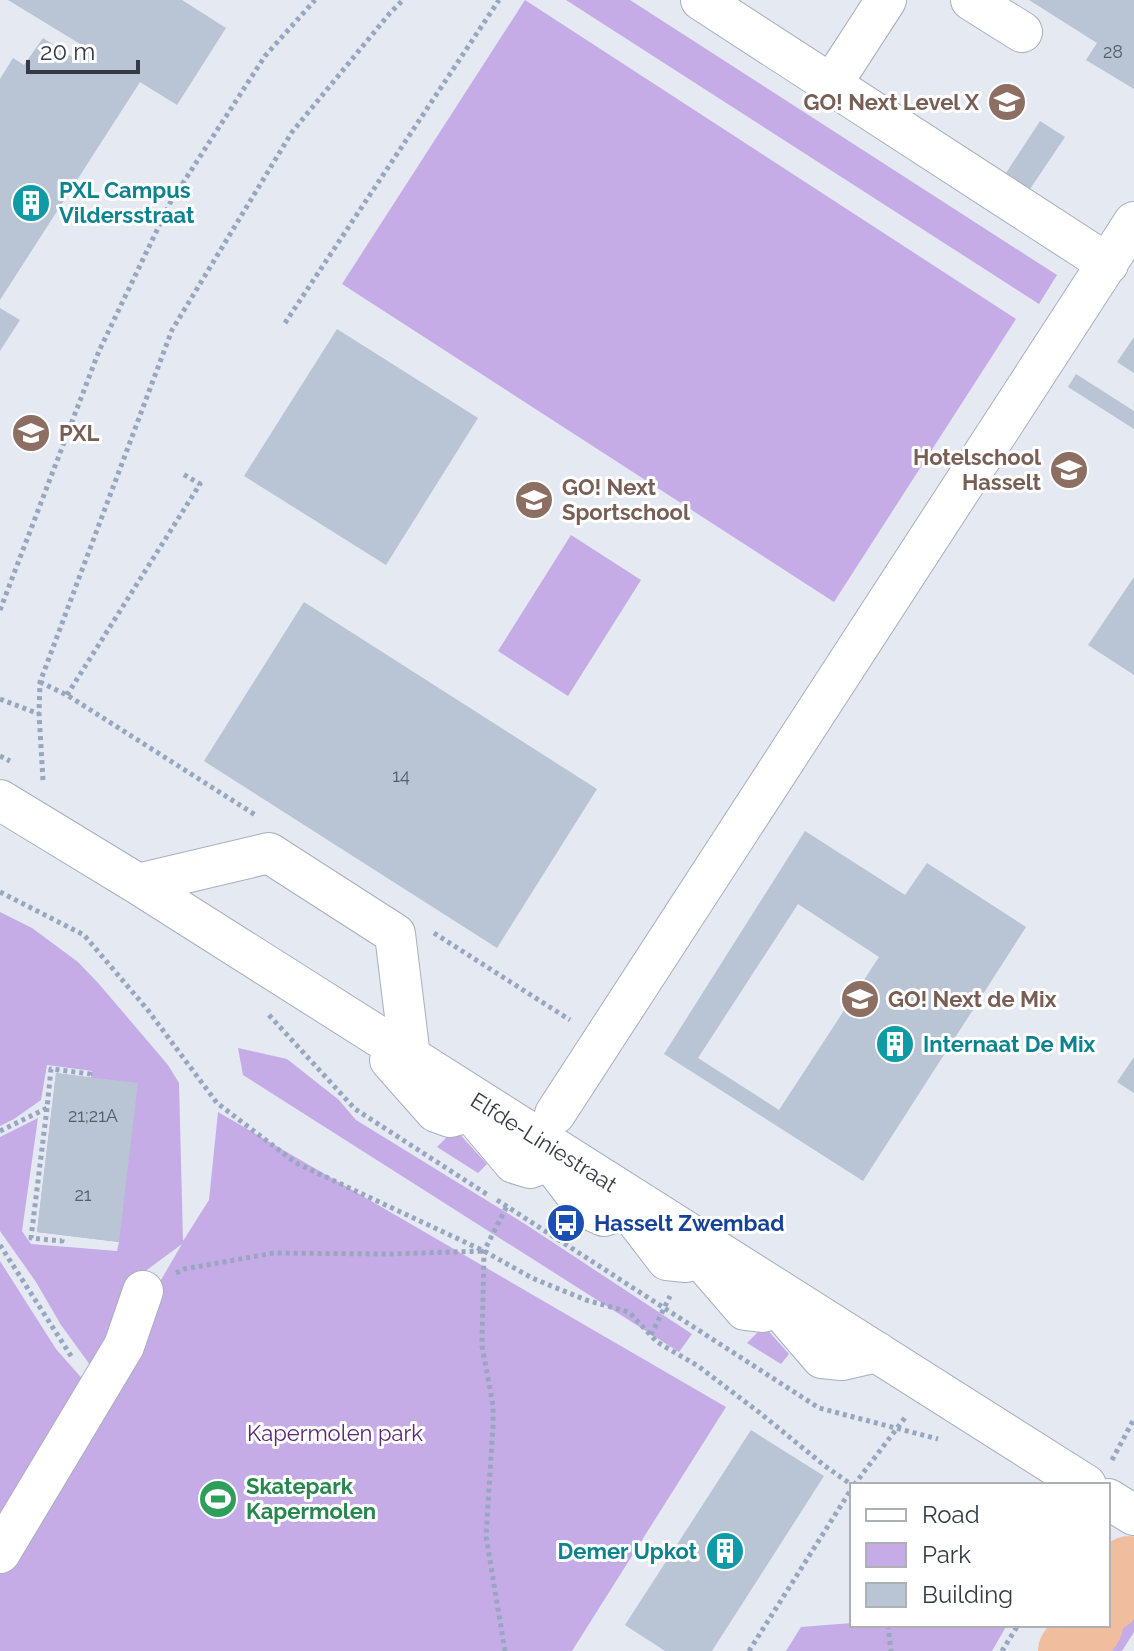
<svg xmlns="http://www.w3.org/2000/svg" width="1134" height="1651" font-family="Raleway,sans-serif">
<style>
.green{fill:#c5ace7}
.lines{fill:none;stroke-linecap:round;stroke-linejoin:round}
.river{stroke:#f0be9f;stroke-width:66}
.building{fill:#b9c4d4;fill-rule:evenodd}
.minor-casing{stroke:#a7afbe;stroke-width:42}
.path{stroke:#98a7bf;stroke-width:5;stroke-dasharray:4 4;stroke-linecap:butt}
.minor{stroke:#fff;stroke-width:40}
.labels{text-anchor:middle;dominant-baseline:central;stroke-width:6;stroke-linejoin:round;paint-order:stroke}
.number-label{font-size:18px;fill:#555d68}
.education-label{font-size:22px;font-weight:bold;fill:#785e54;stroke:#fff;text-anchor:start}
.culture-label{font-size:22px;font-weight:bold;fill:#0d838f;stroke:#fff;text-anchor:start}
.street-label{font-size:22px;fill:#343b44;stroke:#fff}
.transit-label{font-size:22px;font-weight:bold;fill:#164399;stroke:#fff;text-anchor:start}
.park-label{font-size:22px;fill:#562776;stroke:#fff}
.leisure-label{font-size:22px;font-weight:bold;fill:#27864d;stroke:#fff;text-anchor:start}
</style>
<rect width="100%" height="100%" fill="#e4e9f2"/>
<!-- green -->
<path class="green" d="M 525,0 L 1016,319 L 834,602 L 342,284 Z
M 566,0 L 630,0 L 1057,275 L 1039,304 Z
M 571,535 L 641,580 L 568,696 L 498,651 Z
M 0,912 L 32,928 L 78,962 L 99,984 L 168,1065 L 179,1083 L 183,1241 L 209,1200 L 218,1112 L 726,1407 L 572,1651 L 0,1651 L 0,1574 L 144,1309 L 182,1244 L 140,1275 L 118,1304 L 93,1369 L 61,1325 L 36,1282 L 0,1231 L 0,1137 L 38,1118 L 22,1231 L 31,1244 L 117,1251 L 119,1242 L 37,1232 L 56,1073 L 91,1078 L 92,1071 L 47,1065 L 41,1100 L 14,1119 L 0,1126 Z
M 238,1048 L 287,1059 L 339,1100 L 356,1120 L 525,1224 L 692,1334 L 679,1352 L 243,1075 Z
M 455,1129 L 487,1164 L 478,1173 L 437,1147 Z
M 0,1261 L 56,1349 L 86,1383 L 0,1532 Z
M 764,1326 L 789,1354 L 781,1364 L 747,1343 Z
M 1134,1603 L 1134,1632 L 1122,1651 L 1102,1651 Z
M 852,1623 L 852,1625 L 1007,1625 L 992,1651 L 786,1651 L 801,1627 Z"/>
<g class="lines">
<!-- river -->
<path class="river" d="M 1108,1599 L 1129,1569
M 1071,1651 L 1090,1625"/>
</g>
<!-- building -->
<path class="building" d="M 8,0 L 182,0 L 226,28 L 177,105 L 140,82 L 0,300 L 0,79 L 13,58 L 24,65 L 43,38 L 77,60 L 85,47 Z
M 1029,0 L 1134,0 L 1134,89 L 1086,60 L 1097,43 Z
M 1040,121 L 1065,137 L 1030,189 L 1006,173 Z
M 0,308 L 20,320 L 0,351 Z
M 337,329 L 478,418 L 386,565 L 244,476 Z
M 1134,337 L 1134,373 L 1117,362 Z
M 1076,374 L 1134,411 L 1134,429 L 1068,387 Z
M 1134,577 L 1134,675 L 1088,645 Z
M 304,602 L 597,789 L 497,948 L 204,761 Z
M 805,831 L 905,895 L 927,863 L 1026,927 L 863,1181 L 664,1054 ZM 798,904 L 879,957 L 779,1110 L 698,1058 Z
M 1134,1057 L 1134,1093 L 1117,1082 Z
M 56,1073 L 138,1083 L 119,1242 L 37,1232 Z
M 751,1430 L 824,1476 L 712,1651 L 665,1651 L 625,1625 Z"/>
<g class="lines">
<!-- minor casing -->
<g class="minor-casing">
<path id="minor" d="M 701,0 L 1108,264
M 971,0 L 1022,32
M 831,85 L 886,0
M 0,800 L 138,884 L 1086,1485
M 138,884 L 269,853 L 395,934 L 410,1057
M 390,1060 L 436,1112 L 450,1117 L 488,1106
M 466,1106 L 514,1163 L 530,1168 L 565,1155
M 555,1114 L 1134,222
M 545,1154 L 586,1208 L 604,1216 L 643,1204
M 624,1204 L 667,1260 L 686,1262 L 720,1253
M 695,1250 L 701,1259 L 745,1310 L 762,1312 L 797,1302
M 775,1301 L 779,1308 L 822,1358 L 842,1360 L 877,1352
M 1108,1499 L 1134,1515
M 0,1553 L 124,1346 L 143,1291"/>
</g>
<!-- path -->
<path class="path" d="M 285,323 L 499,0
M 0,610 L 99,351 L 170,203 L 265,56 L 315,0
M 40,682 L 67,695 L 257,816
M 67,695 L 200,484 L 183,474
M 0,699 L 39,714
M 0,756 L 10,761
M 43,780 L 39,714 L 40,682 L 172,330 L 292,132 L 390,13 L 403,0
M 0,892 L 84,935 L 147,1009 L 217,1103 L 296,1163 L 484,1251 L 532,1278 L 586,1300 L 629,1312 L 657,1342 L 698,1366 L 760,1413 L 825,1466 L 852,1485
M 434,933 L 570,1020
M 269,1015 L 355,1109 L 488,1195
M 47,1108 L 31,1238 L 62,1241 L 63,1235
M 0,1131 L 47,1108 L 51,1069 L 90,1074 L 89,1077
M 497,1200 L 819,1408 L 938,1439
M 0,1245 L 73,1359
M 176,1273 L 184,1269 L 274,1253 L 390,1254 L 483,1251
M 651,1335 L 670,1296
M 1112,1460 L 1134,1419
M 854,1485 L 907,1415
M 888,1625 L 891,1651
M 505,1651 L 486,1536 L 493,1426 L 493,1405 L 482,1346 L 484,1251 L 508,1204
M 749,1651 L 852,1488
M 1002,1651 L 1018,1625"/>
<!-- minor -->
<use href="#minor" class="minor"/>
</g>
<!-- icons -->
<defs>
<g id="school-disc" transform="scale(2)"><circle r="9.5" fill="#8d6e63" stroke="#fff"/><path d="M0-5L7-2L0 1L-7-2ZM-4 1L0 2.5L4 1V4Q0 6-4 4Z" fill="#fff"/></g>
<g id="building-disc" transform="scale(2)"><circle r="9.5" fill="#0f9aa8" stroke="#fff"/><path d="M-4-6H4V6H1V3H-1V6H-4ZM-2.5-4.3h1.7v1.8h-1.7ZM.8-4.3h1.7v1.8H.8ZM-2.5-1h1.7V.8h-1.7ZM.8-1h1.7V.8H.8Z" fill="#fff"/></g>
<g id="bus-disc" transform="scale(2)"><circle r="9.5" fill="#1a4fb4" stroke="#fff"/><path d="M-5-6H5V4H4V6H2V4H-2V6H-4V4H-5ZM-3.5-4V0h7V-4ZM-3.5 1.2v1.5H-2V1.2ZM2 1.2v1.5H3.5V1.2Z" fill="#fff"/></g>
<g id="stadium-disc" transform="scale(2)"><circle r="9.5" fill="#2e9e5b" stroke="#fff"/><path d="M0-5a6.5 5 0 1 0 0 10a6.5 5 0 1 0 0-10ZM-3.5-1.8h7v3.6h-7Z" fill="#fff"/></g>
</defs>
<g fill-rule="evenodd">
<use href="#school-disc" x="1007" y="102"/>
<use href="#building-disc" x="31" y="203"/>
<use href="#school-disc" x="31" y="433"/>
<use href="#school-disc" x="1069" y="470"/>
<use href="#school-disc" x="534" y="500"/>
<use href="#school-disc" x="860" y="999"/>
<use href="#building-disc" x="895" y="1044"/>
<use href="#bus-disc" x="566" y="1223"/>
<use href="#stadium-disc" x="218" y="1499"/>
<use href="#building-disc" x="725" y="1551"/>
</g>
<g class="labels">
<!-- number labels -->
<g class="number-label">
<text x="1113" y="51">28</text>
<text x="401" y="775">14</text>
<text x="93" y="1115">21;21A</text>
<text x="83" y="1194">21</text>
</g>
<!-- education labels -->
<g class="education-label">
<text x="979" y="102" text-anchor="end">GO! Next Level X</text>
<text x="59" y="433">PXL</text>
<text x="1041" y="457" text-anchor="end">Hotelschool<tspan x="1041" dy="25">Hasselt</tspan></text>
<text x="562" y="487">GO! Next<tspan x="562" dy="25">Sportschool</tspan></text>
<text x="888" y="999">GO! Next de Mix</text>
</g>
<!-- culture labels -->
<g class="culture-label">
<text x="59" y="190">PXL Campus<tspan x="59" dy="25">Vildersstraat</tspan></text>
<text x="923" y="1044">Internaat De Mix</text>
<text x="697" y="1551" text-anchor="end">Demer Upkot</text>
</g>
<!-- street labels -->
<g class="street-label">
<text transform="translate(544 1142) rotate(32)">Elfde-Liniestraat</text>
</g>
<!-- transit labels -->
<g class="transit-label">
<text x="594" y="1223">Hasselt Zwembad</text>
</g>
<!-- park labels -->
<g class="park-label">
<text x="335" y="1433">Kapermolen park</text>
</g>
<!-- leisure labels -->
<g class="leisure-label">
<text x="246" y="1486">Skatepark<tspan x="246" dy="25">Kapermolen</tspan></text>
</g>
</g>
<!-- legend -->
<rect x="850" y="1483" width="260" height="144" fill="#ffffff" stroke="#aeb1b4" stroke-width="2"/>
<rect x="866" y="1509" width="40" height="12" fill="#ffffff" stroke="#aeb1b4" stroke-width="2"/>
<text x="922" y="1523" font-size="24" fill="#343b44">Road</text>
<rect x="866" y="1543" width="40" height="24" fill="#c5ace7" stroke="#aeb1b4" stroke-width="2"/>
<text x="922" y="1563" font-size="24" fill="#343b44">Park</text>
<rect x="866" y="1583" width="40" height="24" fill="#b9c4d4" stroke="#aeb1b4" stroke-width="2"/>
<text x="922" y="1603" font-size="24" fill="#343b44">Building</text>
<!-- scale -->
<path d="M28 60v12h110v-12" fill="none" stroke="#343b44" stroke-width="4"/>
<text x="40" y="60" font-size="24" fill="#343b44" stroke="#ffffff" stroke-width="6" paint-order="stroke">20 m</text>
</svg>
